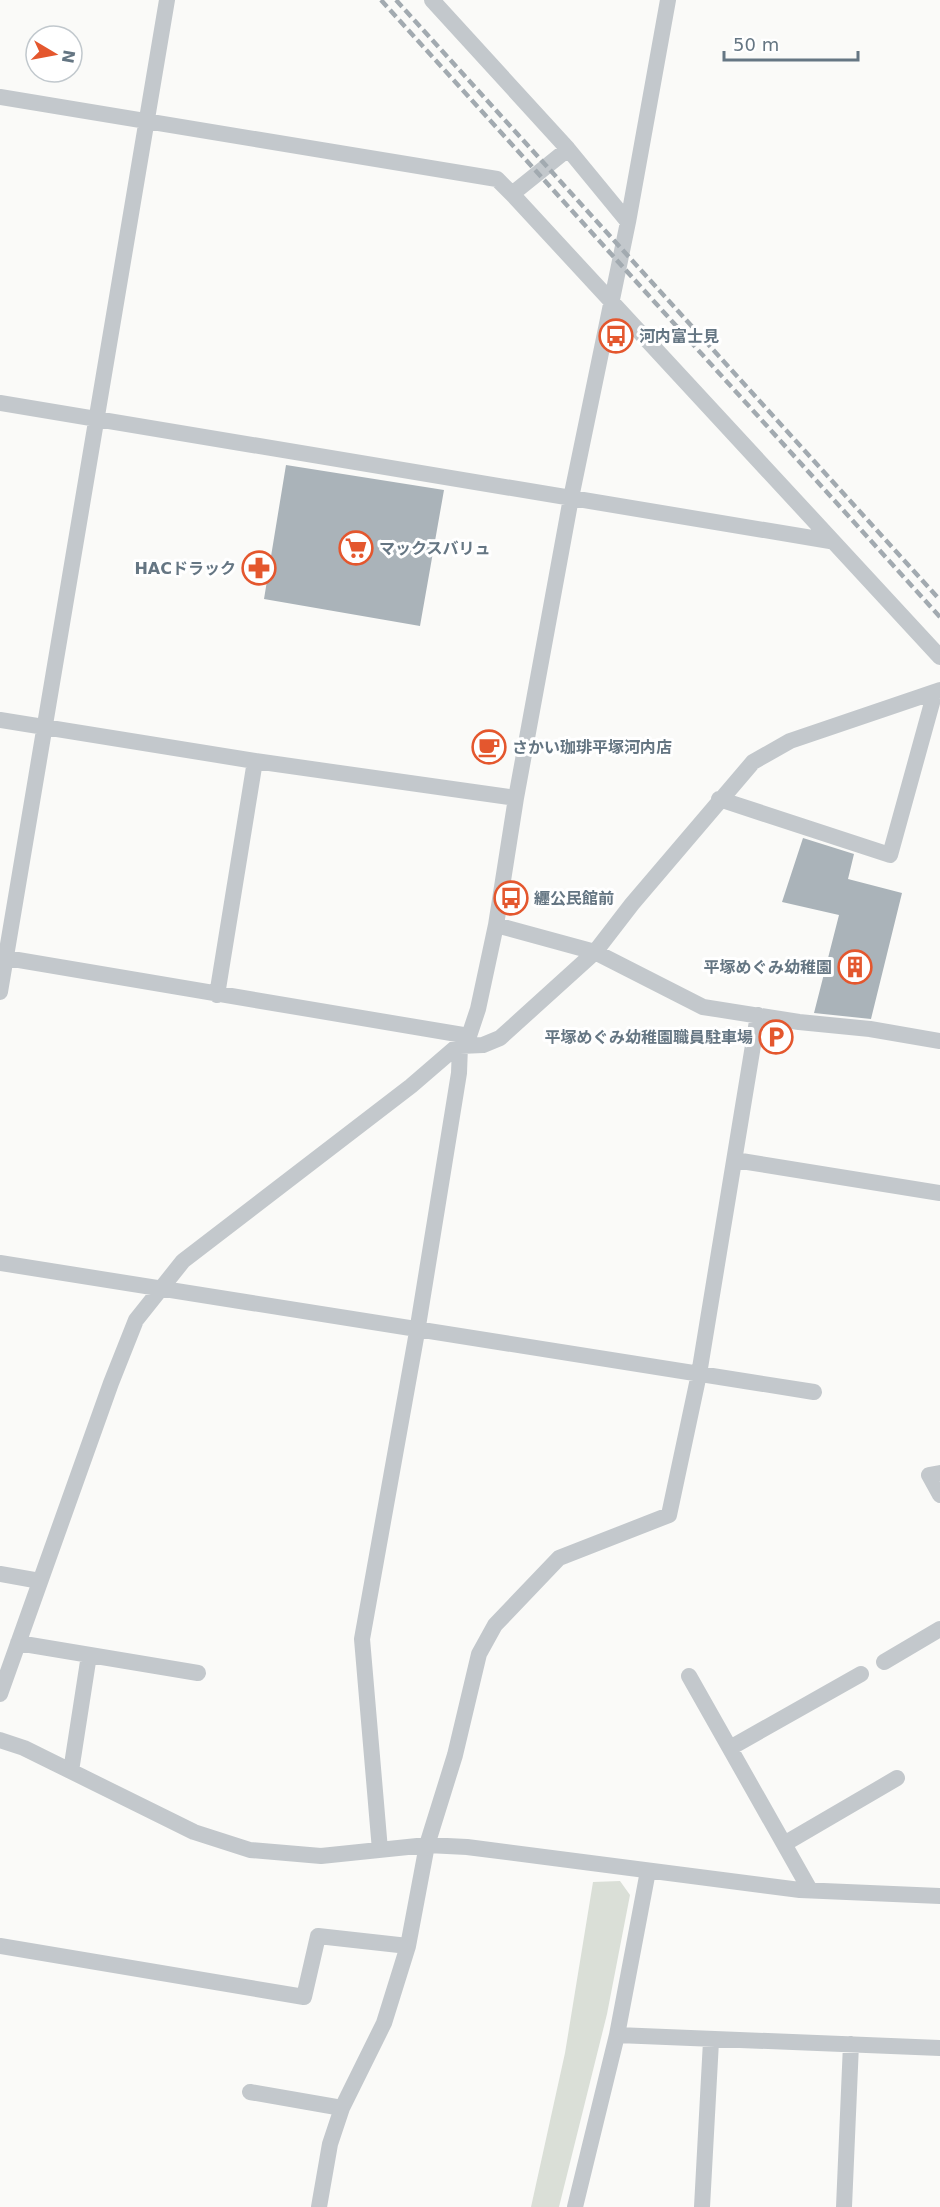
<svg xmlns="http://www.w3.org/2000/svg" width="940" height="2207" font-family="'DejaVu Sans','Noto Sans JP',sans-serif">
<style>
.green{fill:#dadfd7}
.building{fill:#aab3b9}
.lines{fill:none;stroke-linecap:round;stroke-linejoin:round}
.minor{stroke:#c3c8cc;stroke-width:16}
.rail{stroke:#a2aab0;stroke-width:4.5;stroke-dasharray:9 4.5;stroke-linecap:butt}
.labels{text-anchor:middle;dominant-baseline:central;stroke-width:6;stroke-linejoin:round;paint-order:stroke}
.poi-label{font-size:16px;font-weight:bold;fill:#657683;stroke:#fff;text-anchor:start}
</style>
<rect width="100%" height="100%" fill="#fafaf8"/>
<!-- green -->
<path class="green" d="M 620,1881 L 630,1895 L 607,2014 L 559,2207 L 531,2207 L 565,2053 L 593,1882 Z"/>
<!-- building -->
<path class="building" d="M 286,465 L 444,490 L 420,626 L 264,599 Z
M 803,838 L 854,854 L 848,879 L 902,893 L 871,1019 L 814,1013 L 839,915 L 782,902 Z"/>
<g class="lines">
<!-- minor -->
<path class="minor" d="M 432,0 L 568,149 L 628,222
M 0,97 L 497,179 L 512,194 L 568,149
M 512,194 L 940,657
M 0,403 L 830,541
M 0,720 L 255,761 L 516,798
M 719,799 L 890,855 L 935,692
M 496,925 L 595,952 L 703,1007 L 799,1022 L 870,1029 L 940,1041
M 0,957 L 469,1036
M 0,992 L 167,0
M 217,995 L 255,761
M 735,1160 L 940,1193
M 0,1263 L 814,1392
M 940,1473 L 929,1475 L 940,1495
M 0,1574 L 40,1581
M 18,1643 L 198,1673
M 884,1662 L 940,1629
M 689,1676 L 810,1890
M 0,1694 L 111,1383 L 136,1320 L 183,1261 L 411,1086 L 469,1036 L 478,1009 L 496,925 L 516,798 L 571,498 L 628,222 L 668,0
M 0,1740 L 24,1748 L 194,1832 L 250,1850 L 321,1856 L 427,1845 L 467,1847 L 800,1890 L 940,1896
M 730,1748 L 861,1674
M 71,1771 L 89,1655
M 784,1844 L 897,1778
M 380,1850 L 362,1639 L 417,1332 L 459,1073 L 460,1046 L 483,1045 L 500,1038 L 595,952 L 632,904 L 753,762 L 790,741 L 940,690
M 0,1946 L 304,1997 L 318,1936 L 408,1946
M 617,2035 L 940,2048
M 250,2092 L 342,2108
M 319,2207 L 330,2144 L 342,2108 L 384,2023 L 408,1946 L 427,1845 L 455,1755 L 479,1654 L 495,1625 L 559,1558 L 669,1515 L 699,1374 L 758,1015
M 575,2207 L 617,2035 L 648,1871
M 702,2207 L 711,2041
M 844,2207 L 851,2044"/>
<!-- rail -->
<path class="rail" d="M 381,0 L 940,617
M 396,0 L 940,600"/>
</g>
<!-- icons -->
<defs>
<g id="bus-ring" transform="scale(1.725)"><circle r="9.5" fill="#fff" stroke="#e4572e" stroke-width="1.5"/><path d="M-5-6H5V4H4V6H2V4H-2V6H-4V4H-5ZM-3.5-4V0h7V-4ZM-3.5 1.2v1.5H-2V1.2ZM2 1.2v1.5H3.5V1.2Z" fill="#e4572e"/></g>
<g id="supermarket-ring" transform="scale(1.725)"><circle r="9.5" fill="#fff" stroke="#e4572e" stroke-width="1.5"/><path d="M-6-5.5h2.5l.6 2H6L4.5 2H-2.5L-4.4-4H-6ZM-1.5 3.2a1.3 1.3 0 1 0 .1 0ZM3 3.2a1.3 1.3 0 1 0 .1 0Z" fill="#e4572e"/></g>
<g id="pharmacy-ring" transform="scale(1.725)"><circle r="9.5" fill="#fff" stroke="#e4572e" stroke-width="1.5"/><path d="M-2-6h4v4h4v4h-4v4h-4v-4h-4v-4h4Z" fill="#e4572e"/></g>
<g id="cafe-ring" transform="scale(1.725)"><circle r="9.5" fill="#fff" stroke="#e4572e" stroke-width="1.5"/><path d="M-5.5-4.5H6V0H3Q3 3.5 0 3.5H-2.5Q-5.5 3.5-5.5 0ZM3-3.2v2h1.7v-2ZM-6 4.5H4V6H-6Z" fill="#e4572e"/></g>
<g id="building-ring" transform="scale(1.725)"><circle r="9.5" fill="#fff" stroke="#e4572e" stroke-width="1.5"/><path d="M-4-6H4V6H1V3H-1V6H-4ZM-2.5-4.3h1.7v1.8h-1.7ZM.8-4.3h1.7v1.8H.8ZM-2.5-1h1.7V.8h-1.7ZM.8-1h1.7V.8H.8Z" fill="#e4572e"/></g>
<g id="parking-ring" transform="scale(1.725)"><circle r="9.5" fill="#fff" stroke="#e4572e" stroke-width="1.5"/><path d="M-3.5-5.5H1a3.5 3.5 0 0 1 0 7H-1V5.5H-3.5ZM-1-3.4V-.6H.8a1.4 1.4 0 0 0 0-2.8Z" fill="#e4572e"/></g>
</defs>
<g fill-rule="evenodd">
<use href="#bus-ring" x="616" y="336"/>
<use href="#supermarket-ring" x="356" y="548"/>
<use href="#pharmacy-ring" x="259" y="568"/>
<use href="#cafe-ring" x="489" y="747"/>
<use href="#bus-ring" x="511" y="898"/>
<use href="#building-ring" x="855" y="967"/>
<use href="#parking-ring" x="776" y="1037"/>
</g>
<g class="labels">
<!-- poi labels -->
<g class="poi-label">
<text x="639" y="336">河内富士見</text>
<text x="379" y="548">マックスバリュ</text>
<text x="236" y="568" text-anchor="end">HACドラック</text>
<text x="512" y="747">さかい珈琲平塚河内店</text>
<text x="534" y="898">纒公民館前</text>
<text x="832" y="967" text-anchor="end">平塚めぐみ幼稚園</text>
<text x="753" y="1037" text-anchor="end">平塚めぐみ幼稚園職員駐車場</text>
</g>
</g>
<!-- north arrow -->
<g transform="translate(54 54) rotate(100)"><circle r="28" fill="#ffffff" stroke="#c1c8cd" stroke-width="1.5"/>
<path d="M0-4.5L10 22L0 15L-10 22Z" fill="#e4572e"/>
<text y="-9" font-size="16" font-weight="bold" text-anchor="middle" fill="#657683">N</text>
</g>
<!-- scale -->
<path d="M724 51v9h134v-9" fill="none" stroke="#657683" stroke-width="3"/>
<text x="733" y="51" font-size="18" fill="#657683" stroke="#ffffff" stroke-width="4.5" paint-order="stroke">50 m</text>
</svg>
